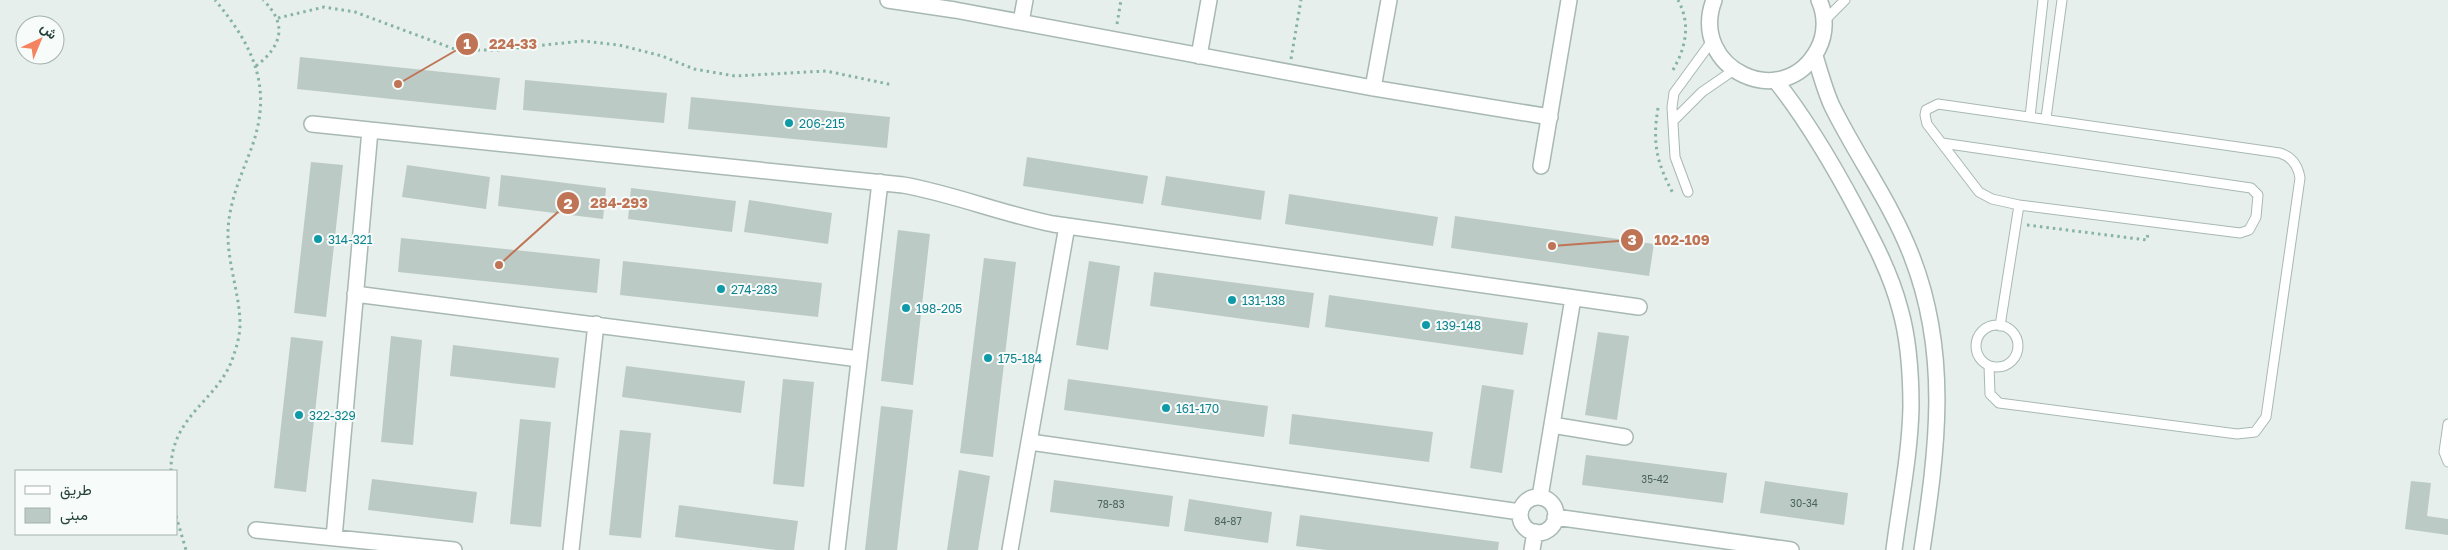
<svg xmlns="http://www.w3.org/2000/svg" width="2448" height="550" font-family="'Golos Text',Vazirmatn,sans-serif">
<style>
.building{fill:#bbcac4}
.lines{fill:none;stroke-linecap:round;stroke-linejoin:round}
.service-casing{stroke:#a8b8b2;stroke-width:11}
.minor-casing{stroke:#a8b8b2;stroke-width:18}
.path{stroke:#86b3a5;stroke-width:3;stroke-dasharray:2.5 4;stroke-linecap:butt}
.service{stroke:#fff;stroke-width:9}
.minor{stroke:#fff;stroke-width:15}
.culture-dot{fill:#0f9aa8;stroke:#f7fbf9;stroke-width:2}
.labels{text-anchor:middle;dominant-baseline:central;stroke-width:4;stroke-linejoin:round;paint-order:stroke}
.number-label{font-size:10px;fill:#4a645c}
.culture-label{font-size:12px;fill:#0d838f;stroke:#f7fbf9;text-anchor:start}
.leader{fill:none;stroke:#c07456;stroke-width:2}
.callout-dot{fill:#c07456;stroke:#f7fbf9;stroke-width:2}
.mark-label{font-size:15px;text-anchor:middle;font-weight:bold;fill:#fff}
.callout-label{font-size:14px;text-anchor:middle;font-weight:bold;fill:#c07456;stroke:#f7fbf9;stroke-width:4;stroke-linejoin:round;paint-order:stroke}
</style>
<rect width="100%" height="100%" fill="#e6efeb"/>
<!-- building -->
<path class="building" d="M 300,57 L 500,78 L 496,110 L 297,89 Z
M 525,80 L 667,93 L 664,123 L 523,110 Z
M 691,97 L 890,117 L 887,148 L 688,129 Z
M 1027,157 L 1148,176 L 1143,204 L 1023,186 Z
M 311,162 L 343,165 L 326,317 L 294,313 Z
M 407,165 L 490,177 L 486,209 L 402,197 Z
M 501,175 L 606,188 L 603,219 L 498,206 Z
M 1166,176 L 1265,191 L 1261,220 L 1161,205 Z
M 631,188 L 736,201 L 732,232 L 628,219 Z
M 1289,194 L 1438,217 L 1433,246 L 1285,224 Z
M 749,200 L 832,213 L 828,244 L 744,232 Z
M 1455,216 L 1654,244 L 1649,276 L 1451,248 Z
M 898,230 L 930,234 L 913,385 L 881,381 Z
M 401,238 L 600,259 L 597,293 L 398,272 Z
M 984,258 L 1016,262 L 993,457 L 960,453 Z
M 623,261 L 822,283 L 818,317 L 620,295 Z
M 1089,261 L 1120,266 L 1108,350 L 1076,345 Z
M 1154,272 L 1314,293 L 1309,328 L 1150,306 Z
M 1329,295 L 1528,323 L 1523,355 L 1325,327 Z
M 1598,332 L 1629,336 L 1617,420 L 1585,415 Z
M 391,336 L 422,340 L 413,445 L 381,442 Z
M 291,337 L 323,341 L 306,492 L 274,488 Z
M 453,345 L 559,358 L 555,388 L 450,376 Z
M 626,366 L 745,381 L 741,413 L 622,397 Z
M 783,379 L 814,382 L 804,487 L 773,484 Z
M 1068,379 L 1268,406 L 1264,437 L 1064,410 Z
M 1482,385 L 1514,390 L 1502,473 L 1470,468 Z
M 881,406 L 913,410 L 897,550 L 865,550 Z
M 1292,414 L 1433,432 L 1429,462 L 1289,444 Z
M 520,419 L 551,422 L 541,527 L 510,524 Z
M 620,430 L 651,433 L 641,538 L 609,535 Z
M 1586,455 L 1727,473 L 1723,503 L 1582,485 Z
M 959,470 L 990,476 L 978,550 L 947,550 Z
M 372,479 L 477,492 L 473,523 L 368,510 Z
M 1054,480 L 1173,496 L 1169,527 L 1050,512 Z
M 1765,481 L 1848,493 L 1844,525 L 1760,513 Z
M 2411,481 L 2431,483 L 2427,516 L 2448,519 L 2448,535 L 2405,529 Z
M 1189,499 L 1272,512 L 1268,543 L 1184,531 Z
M 679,505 L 798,521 L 794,550 L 776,550 L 675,537 Z
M 1300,515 L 1499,542 L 1498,550 L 1327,550 L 1296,546 Z"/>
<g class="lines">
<!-- service casing -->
<g class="service-casing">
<path id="service" d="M 1824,21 L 1845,0
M 2030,117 L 2043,0
M 2046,118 L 2062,0
M 1674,120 L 1702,92 L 1734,70
M 1942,143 L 2251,188 L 2258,195 L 2256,217 L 2249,230 L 2240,233 L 2019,205 L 1992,199 L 1979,192 L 1927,124 L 1925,115 L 1926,110 L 1938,104 L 2280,153 C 2292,157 2298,165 2300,178 L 2266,417 L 2255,432 L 2237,434 L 1999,403 L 1990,394 L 1989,366
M 1688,192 L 1675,157 L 1672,107 L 1674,93 L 1712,41
M1976 346a21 21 0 1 1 42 0a21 21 0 1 1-42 0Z
M 2000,326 L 2019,205
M 2448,424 L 2444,452 L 2448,462"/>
</g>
<!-- minor casing -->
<g class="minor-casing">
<path id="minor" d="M 888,0 L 955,10 L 1373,88 L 1550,117
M 1714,0 C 1688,69 1784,114 1818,49 C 1826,34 1826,15 1819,0
M 1021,22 L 1025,0
M 1199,56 L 1209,0
M 1815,56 C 1820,72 1825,91 1832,106 C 1857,157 1892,204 1912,257 C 1950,355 1937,450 1922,550
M 1775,80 C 1807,120 1832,163 1856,208 C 1873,240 1891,274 1900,309 C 1909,340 1911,375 1911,407 C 1910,454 1900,503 1894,550
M 1373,88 L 1389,0
M 312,124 L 903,185 C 954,194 1002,214 1053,224 L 1639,307
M 1541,166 L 1569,0
M 355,294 L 859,359
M 1552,425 L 1625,437
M 1030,442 L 1520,512
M 1540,497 L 1573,298
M1520 515a18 18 0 1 1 36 0a18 18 0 1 1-36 0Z
M 1555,517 L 1791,550
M 256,530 L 454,550
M 334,538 L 370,130
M 571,550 L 596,324
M 837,550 L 880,182
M 1010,550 L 1067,226
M 1532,550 L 1535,532"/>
</g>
<!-- path -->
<path class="path" d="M 278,18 L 324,7 L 355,12 L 457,50 L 498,50 L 582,41 L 619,45 L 662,56 L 694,69 L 735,76 L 826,71 L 893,85
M 1117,24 L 1121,0
M 1291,59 L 1301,0
M 256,66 C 282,46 288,24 263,0
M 1673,70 C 1686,47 1691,24 1678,0
M 1658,108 C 1652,144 1657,164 1674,195
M 2027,225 L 2147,240 L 2148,233
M 171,471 C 170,414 221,400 234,354 C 237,346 240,334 240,325 C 240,294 227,263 228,231 C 229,203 240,178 250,152 C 274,90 255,48 215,0
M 176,516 L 186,550"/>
<!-- service -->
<use href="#service" class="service"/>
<!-- minor -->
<use href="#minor" class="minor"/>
</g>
<!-- markers -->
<g class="culture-dot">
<circle cx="789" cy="123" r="5"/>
<circle cx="318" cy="239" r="5"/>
<circle cx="721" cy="289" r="5"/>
<circle cx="1232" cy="300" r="5"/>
<circle cx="906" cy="308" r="5"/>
<circle cx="1426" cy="325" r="5"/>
<circle cx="988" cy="358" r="5"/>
<circle cx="1166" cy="408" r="5"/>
<circle cx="299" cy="415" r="5"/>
</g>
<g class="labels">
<!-- number labels -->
<g class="number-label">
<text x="1655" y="479">35-42</text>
<text x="1804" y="503">30-34</text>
<text x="1111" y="504">78-83</text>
<text x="1228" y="521">84-87</text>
</g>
<!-- culture labels -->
<g class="culture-label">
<text x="799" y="123">206-215</text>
<text x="328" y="239">314-321</text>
<text x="731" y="289">274-283</text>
<text x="1242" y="300">131-138</text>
<text x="916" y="308">198-205</text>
<text x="1436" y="325">139-148</text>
<text x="998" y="358">175-184</text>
<text x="1176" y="408">161-170</text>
<text x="309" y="415">322-329</text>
</g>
</g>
<!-- callouts -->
<path class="leader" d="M398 84L467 44M499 265L568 203M1552 246L1632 240"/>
<g class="callout-dot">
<circle cx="398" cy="84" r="5"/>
<circle cx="499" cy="265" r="5"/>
<circle cx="1552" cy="246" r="5"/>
<circle cx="467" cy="44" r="12"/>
<circle cx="568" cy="203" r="12"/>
<circle cx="1632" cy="240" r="12"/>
</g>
<g class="mark-label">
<text x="467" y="49">1</text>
<text x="568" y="209">2</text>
<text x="1632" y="245">3</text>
</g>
<g class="callout-label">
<text x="513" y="49">224-33</text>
<text x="619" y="208">284-293</text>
<text x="1682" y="245">102-109</text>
</g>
<!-- legend -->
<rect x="15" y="470" width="162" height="65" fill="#f7fbf9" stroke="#a3b1ad"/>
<rect x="25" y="486" width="25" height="8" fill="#ffffff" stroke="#a3b1ad"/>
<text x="60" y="495" font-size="15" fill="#24423a">طريق</text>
<rect x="25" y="508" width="25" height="15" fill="#bbcac4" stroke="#a3b1ad"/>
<text x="60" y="520" font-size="15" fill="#24423a">مبنى</text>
<!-- north arrow -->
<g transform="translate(40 40) rotate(44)"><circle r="24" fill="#f7fbf9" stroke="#a3b1ad"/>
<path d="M0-4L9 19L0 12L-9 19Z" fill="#f4845f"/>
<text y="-8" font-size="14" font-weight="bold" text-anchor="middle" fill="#24423a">ش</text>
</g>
</svg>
